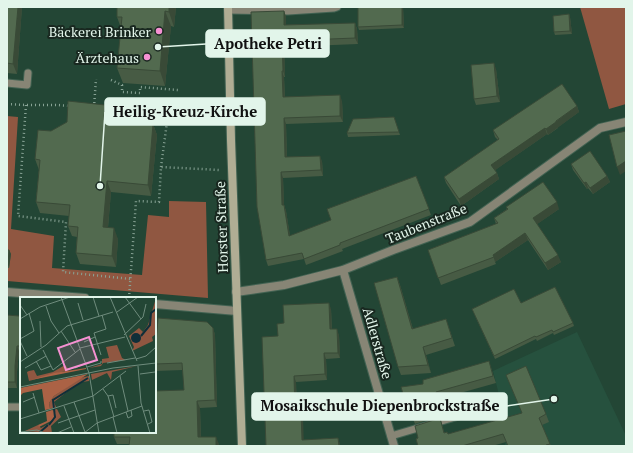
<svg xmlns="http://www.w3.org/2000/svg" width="633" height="453" font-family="'PT Serif',serif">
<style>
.built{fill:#26513e}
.green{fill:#905741}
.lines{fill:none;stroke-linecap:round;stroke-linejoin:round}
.service-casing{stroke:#426252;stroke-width:9}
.minor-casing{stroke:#426252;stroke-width:10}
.secondary-casing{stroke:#426252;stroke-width:10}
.path{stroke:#88a395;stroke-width:2.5;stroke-dasharray:1 3;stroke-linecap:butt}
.service{stroke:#878575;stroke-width:7}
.minor{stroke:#878575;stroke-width:8}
.secondary{stroke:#b0ad94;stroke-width:8}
.wall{fill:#475b44}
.shaded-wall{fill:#394a37}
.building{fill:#526a4f;stroke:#394a37}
.poi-dot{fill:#f591d2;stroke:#192820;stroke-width:1.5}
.labels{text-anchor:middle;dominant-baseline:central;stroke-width:4;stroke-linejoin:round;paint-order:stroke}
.poi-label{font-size:14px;fill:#e2f5ea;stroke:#192820;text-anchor:end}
.street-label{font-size:14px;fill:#e2f5ea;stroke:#192820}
.inset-river{fill:none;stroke:#0f2f39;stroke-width:2}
.inset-road{fill:none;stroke:#6f8c7d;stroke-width:1}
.view{fill:#f591d2;fill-opacity:0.15;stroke:#f591d2;stroke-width:2}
.inset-edge{fill:none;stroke:#e2f5ea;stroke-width:2}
.leader{fill:none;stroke:#e2f5ea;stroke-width:1.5}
.callout-dot{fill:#e2f5ea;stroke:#192820;stroke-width:1.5}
.callout{fill:#e2f5ea;stroke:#e2f5ea;stroke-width:1.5}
.callout-label{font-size:15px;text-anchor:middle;font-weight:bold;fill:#111}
</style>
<rect width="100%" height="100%" fill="#234635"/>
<!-- built -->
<path class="built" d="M 577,332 L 626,436 L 626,446 L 505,446 L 507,427 L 493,371 Z"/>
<!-- green -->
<path class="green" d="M 580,7 L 626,7 L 626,104 L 609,109 Z
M 7,116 L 18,117 L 11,229 L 54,236 L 52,268 L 142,275 L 148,215 L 169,217 L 169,201 L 206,202 L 208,298 L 7,281 Z"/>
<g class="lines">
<!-- service casing -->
<g class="service-casing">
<path id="service" d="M 228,10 L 288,11 L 334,8 L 337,7
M 7,83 L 27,85 L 28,73
M 7,407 L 21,407
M 391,436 L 496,405"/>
</g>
<!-- minor casing -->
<g class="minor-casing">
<path id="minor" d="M 343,270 L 394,446
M 7,292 L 85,298
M 236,292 L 284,285 L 343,270 L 393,250 L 470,222 L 600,128 L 626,122
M 155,304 L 237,311"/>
</g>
<!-- secondary casing -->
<g class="secondary-casing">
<path id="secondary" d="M 228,7 L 231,140 L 242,446"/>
</g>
<!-- path -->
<path class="path" d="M 111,80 L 122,85 L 122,92 L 140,93 L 140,87 L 178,90
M 7,104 L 26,105 L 58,105 L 71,106
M 26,105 L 18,216 L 66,222 L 63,272 L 131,279
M 94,107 L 96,79
M 105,111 L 122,114 L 132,119 L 167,122 L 161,167
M 167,122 L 168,100 L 177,101
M 129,298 L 136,201 L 159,202 L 161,167 L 220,170"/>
<!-- service -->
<use href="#service" class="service"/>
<!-- minor -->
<use href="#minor" class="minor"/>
<!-- secondary -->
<use href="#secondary" class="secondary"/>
</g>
<!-- wall -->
<path class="wall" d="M 7,7 L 22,7 L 17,74 L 7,73 Z
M 176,7 L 174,27 L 171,26 L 165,86 L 123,83 L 117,68 L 121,28 L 117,17 Z
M 358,7 L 403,7 L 404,28 L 359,30 L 358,27 Z
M 284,11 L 286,17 L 286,25 L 355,23 L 357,29 L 358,44 L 284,47 L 285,77 L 284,77 L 285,97 L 342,101 L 343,122 L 286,124 L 287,157 L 322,161 L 323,176 L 283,178 L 284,205 L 286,211 L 290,236 L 331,220 L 416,176 L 431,215 L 342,249 L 343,251 L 306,265 L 304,259 L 268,266 L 266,260 Z
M 569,14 L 570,17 L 572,34 L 555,35 L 554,32 Z
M 496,69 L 500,102 L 476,105 L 474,99 Z
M 577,106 L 579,112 L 558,127 L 558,128 L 548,135 L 547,134 L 495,170 L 497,173 L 499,179 L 461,206 L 446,183 L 444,177 L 498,140 L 495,137 L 493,130 Z
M 109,116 L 109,121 L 153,124 L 157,135 L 151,196 L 111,192 L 108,228 L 118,239 L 116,267 L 80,264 L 76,253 L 77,237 L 72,236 L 68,226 L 69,216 L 40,213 L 36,202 L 39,170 L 35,159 L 51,131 Z
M 394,117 L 400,135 L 348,137 L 347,133 Z
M 571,164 L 607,176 L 610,182 L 593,194 L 588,188 L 587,189 L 573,170 Z
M 506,207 L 559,209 L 537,224 L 561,262 L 548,270 L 528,240 L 495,262 L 496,264 L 441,285 L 428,250 L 496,224 L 494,218 L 507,209 Z
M 7,250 L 9,250 L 11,254 L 9,268 L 7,268 Z
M 397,277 L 400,285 L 413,329 L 446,319 L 455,346 L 426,355 L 431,373 L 401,375 L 398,367 Z
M 521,303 L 573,323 L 574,326 L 554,335 L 553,333 L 537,341 L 536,339 L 495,359 L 472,309 Z
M 331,309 L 332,329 L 339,335 L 340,358 L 326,359 L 327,380 L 296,382 L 297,412 L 303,418 L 303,440 L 338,438 L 340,446 L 266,446 L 278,336 L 284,323 Z
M 21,312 L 21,351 L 19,351 L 17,372 L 17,388 L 7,388 L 7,315 L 19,316 Z
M 213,328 L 215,335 L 217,407 L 200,408 L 201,437 L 219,444 L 219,446 L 129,446 L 129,444 L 117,444 L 114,437 L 155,432 L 184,390 L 183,370 L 155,371 L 155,344 Z
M 491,368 L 496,383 L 439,399 L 440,404 L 437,405 L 440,416 L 415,424 L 411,414 L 409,414 L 407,407 L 423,384 Z
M 506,375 L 546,414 L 549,422 L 542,425 L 551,446 L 508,446 L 506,442 L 492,446 L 418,446 L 418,438 L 440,418 L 444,432 L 448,434 L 522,413 Z
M 357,398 L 358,401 L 360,416 L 346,418 L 345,415 Z"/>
<!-- shaded-wall -->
<path class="shaded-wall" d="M 18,7 L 22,7 L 17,74 L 13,64 Z
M 169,7 L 176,7 L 174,27 L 169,12 Z
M 402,7 L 403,7 L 404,28 L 402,25 Z
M 165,11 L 171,26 L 165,86 L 160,71 Z
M 284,11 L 286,17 L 286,31 L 284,25 Z
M 569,14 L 570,17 L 572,34 L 570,31 Z
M 355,23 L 357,29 L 358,44 L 355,38 Z
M 282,41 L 284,47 L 285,77 L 283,71 Z
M 494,63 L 496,69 L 500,102 L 497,96 Z
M 282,71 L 284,77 L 285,103 L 283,97 Z
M 340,95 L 342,101 L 343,122 L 340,116 Z
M 105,105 L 109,116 L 108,131 L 104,120 Z
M 577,106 L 579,112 L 548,135 L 546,129 Z
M 284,118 L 286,124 L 287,163 L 285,157 Z
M 153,124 L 157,135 L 151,196 L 148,185 Z
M 545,128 L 547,134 L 494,171 L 491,165 Z
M 320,156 L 322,161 L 323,176 L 321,170 Z
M 626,161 L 626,171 L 620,175 L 617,167 Z
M 281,172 L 283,178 L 284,205 L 286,211 L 291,242 L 289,236 L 282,205 Z
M 497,173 L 499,179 L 461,206 L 459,199 Z
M 607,176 L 610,182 L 593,194 L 590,188 Z
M 107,181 L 111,192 L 107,238 L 103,227 Z
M 586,182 L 588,188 L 587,189 L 584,183 Z
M 557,202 L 559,209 L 536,225 L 533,218 Z
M 114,228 L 118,239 L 116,267 L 112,256 Z
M 525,233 L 528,240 L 495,262 L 493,255 Z
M 9,250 L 11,254 L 9,268 L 8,265 Z
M 558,255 L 561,262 L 548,270 L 545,263 Z
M 397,277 L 400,285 L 415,337 L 412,329 Z
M 329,303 L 331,309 L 332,335 L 330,329 Z
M 213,328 L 215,335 L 217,407 L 215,400 Z
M 337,329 L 339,335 L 340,358 L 338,353 Z
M 17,346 L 19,351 L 17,372 L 17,388 L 15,382 L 15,366 Z
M 423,347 L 426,355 L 431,373 L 428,365 Z
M 324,353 L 326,359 L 327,380 L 325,374 Z
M 294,376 L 296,382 L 297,418 L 295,413 Z
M 357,398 L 358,401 L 360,416 L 359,413 Z
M 197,401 L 200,408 L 201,444 L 198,437 Z
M 301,412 L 303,418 L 304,445 L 302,440 Z
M 216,437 L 219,444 L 219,446 L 216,446 Z
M 338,438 L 340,444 L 340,446 L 339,446 Z"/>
<!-- building -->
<path class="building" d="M 7,7 L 18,7 L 13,64 L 7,63 Z
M 117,7 L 169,7 L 169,12 L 165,11 L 160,71 L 117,68 L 122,17 L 117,17 Z
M 358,7 L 402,7 L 402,25 L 358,27 Z
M 284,11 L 284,25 L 355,23 L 355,38 L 282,41 L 283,71 L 282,71 L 283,97 L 340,95 L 340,116 L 284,118 L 285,157 L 320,156 L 321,170 L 281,172 L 282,205 L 284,205 L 289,236 L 331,220 L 327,209 L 416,176 L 429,209 L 340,243 L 340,245 L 304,259 L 302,253 L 266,260 L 257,207 L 251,12 Z
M 569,14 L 570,31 L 554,32 L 553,16 Z
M 494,63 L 497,96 L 474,99 L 471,65 Z
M 562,84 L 577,106 L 556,121 L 556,122 L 546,129 L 545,128 L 491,165 L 497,173 L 459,199 L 444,177 L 499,139 L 493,130 Z
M 68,101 L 105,105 L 104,120 L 153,124 L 148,185 L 107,181 L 103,227 L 114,228 L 112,256 L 76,253 L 78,227 L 68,226 L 70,205 L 36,202 L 40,160 L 35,159 L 38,130 L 51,131 L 67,122 Z
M 394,117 L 399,132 L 347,133 L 353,119 Z
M 626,131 L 626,161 L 617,167 L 609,135 Z
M 590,151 L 607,176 L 590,188 L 586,182 L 584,183 L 571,164 Z
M 543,182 L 557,202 L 533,218 L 558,255 L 545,263 L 525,233 L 493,255 L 494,257 L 438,278 L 428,250 L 498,223 L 494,218 L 508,209 L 506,207 Z
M 7,250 L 9,250 L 8,265 L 7,265 Z
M 397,277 L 412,329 L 446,319 L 452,338 L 423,347 L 428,365 L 398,367 L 374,283 Z
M 555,287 L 573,323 L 553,332 L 552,330 L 536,337 L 535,336 L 494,356 L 472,309 L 514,289 L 521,303 Z
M 329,303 L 330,329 L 337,329 L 338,353 L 324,353 L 325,374 L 294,376 L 295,413 L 301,412 L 302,440 L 338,438 L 339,446 L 266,446 L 262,337 L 278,336 L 277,324 L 284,323 L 283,305 Z
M 20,312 L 21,312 L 21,346 L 17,346 L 15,366 L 15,382 L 7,382 L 7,315 L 19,316 Z
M 158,318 L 207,322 L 213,328 L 215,400 L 197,401 L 198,437 L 216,437 L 216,446 L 129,446 L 130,437 L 114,437 L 114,432 L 155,432 L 155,391 L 184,390 L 182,363 L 155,364 L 155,344 L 156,344 Z
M 489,361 L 493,376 L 436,392 L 437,397 L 434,398 L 437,409 L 412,417 L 409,407 L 407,407 L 401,387 L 423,384 L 423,380 Z
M 526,366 L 546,414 L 539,418 L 550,444 L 546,445 L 546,446 L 508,446 L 503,434 L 462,446 L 418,446 L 416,439 L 418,438 L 415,426 L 440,418 L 444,433 L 447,432 L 448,434 L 522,413 L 506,375 Z"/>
<!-- markers -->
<g class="poi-dot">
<circle cx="159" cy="31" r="4"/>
<circle cx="147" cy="57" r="4"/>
</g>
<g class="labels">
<!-- poi labels -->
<g class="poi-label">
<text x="151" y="31">Bäckerei Brinker</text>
<text x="139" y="57">Ärztehaus</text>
</g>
<!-- street labels -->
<g class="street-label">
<text transform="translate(426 223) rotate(-22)">Taubenstraße</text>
<text transform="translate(221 227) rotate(-92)">Horster Straße</text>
<text transform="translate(378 343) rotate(74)">Adlerstraße</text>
</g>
</g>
<!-- overview -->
<g transform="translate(20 297)">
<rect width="136" height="136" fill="#234635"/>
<path d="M 136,1 L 136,37 L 132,40 L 133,44 L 112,54 L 114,50 L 109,39 L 119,31 L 123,35 L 128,28 ZM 97,48 L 102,61 L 106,63 L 83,66 L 81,69 L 69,71 L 82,67 L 82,62 L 89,61 L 86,50 ZM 45,68 L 49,73 L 9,84 L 7,75 L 9,74 L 14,73 L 17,79 L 33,75 ZM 117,69 L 92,75 L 91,83 L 87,76 L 72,83 L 71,77 ZM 69,79 L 69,84 L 62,85 L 48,94 L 34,105 L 36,110 L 30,112 L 29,106 L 34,99 L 60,81 ZM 37,112 L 41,120 L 31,129 L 32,136 L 5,134 L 18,128 L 21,131 L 32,125 L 36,120 L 32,113 Z" fill="#905741"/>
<path d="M 66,71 L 66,72 L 11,83 L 34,76 ZM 68,77 L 34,99 L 29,106 L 30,112 L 25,113 L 22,92 L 3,96 L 0,99 L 0,91 ZM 32,113 L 36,116 L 35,122 L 19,130 L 18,128 L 27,124 L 26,115 Z" fill="#ab6245"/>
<path d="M111 41a5 5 0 1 1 10 0a5 5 0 1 1-10 0Z" fill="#0f2f39"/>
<path class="inset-river" d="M 121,39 L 130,28 L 131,16 L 136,12M 29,128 L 35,120 L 33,103 L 68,81M 19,136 L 28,128"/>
<path class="inset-road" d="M 41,0 L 69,76 L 79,136M 73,0 L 79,19M 90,0 L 117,64M 105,0 L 121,22M 58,6 L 63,23M 0,8 L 7,18M 26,9 L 31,24 L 39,36M 97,15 L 118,0M 0,22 L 20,10 L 50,0M 20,24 L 21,50M 41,34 L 55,55M 104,38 L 123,20 L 126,7M 0,42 L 14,34 L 9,16M 0,44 L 7,59M 64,45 L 75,40M 60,51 L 105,40M 23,53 L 33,73 L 60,52M 81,58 L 74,36 L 86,32 L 82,18M 116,62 L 126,59 L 136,50M 16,64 L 21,73 L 31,69M 0,65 L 26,48 L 47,29 L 93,15M 87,66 L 115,61M 118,69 L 121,106 L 130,136M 67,70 L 81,66 L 81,64M 5,71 L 26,59M 55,71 L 66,66M 120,77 L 135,75M 100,79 L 108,114M 0,90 L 93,71 L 136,66M 83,92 L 88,99 L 94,120M 13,96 L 19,116M 88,99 L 93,98 L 96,111M 3,105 L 15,100M 54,105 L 65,135M 44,109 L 54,136M 124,114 L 129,113 L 132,125 L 128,127M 106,115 L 108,121 L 112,119 L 111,113M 93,120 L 97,136M 0,122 L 73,99 L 106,74M 38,126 L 75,113M 0,135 L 17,133 L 25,136M 37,136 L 51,130M 64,136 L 77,126 L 122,109"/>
<path class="view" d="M 69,40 L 77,63 L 46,73 L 38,51 Z"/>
<rect width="136" height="136" class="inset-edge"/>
</g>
<!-- callouts -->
<path class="leader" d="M158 47L206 44M100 186L105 112M554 399L507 406"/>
<g class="callout-dot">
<circle cx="158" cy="47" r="4"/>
<circle cx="100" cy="186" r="4"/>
<circle cx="554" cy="399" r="4"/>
</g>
<g class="callout">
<rect x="206" y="30" width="123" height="27" rx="4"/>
<rect x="105" y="98" width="160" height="27" rx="4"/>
<rect x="252" y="393" width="255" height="27" rx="4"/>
</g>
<g class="callout-label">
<text x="268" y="49">Apotheke Petri</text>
<text x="185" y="117">Heilig-Kreuz-Kirche</text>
<text x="380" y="411">Mosaikschule Diepenbrockstraße</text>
</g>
<!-- border -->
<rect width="633" height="453" fill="none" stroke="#e2f5ea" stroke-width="16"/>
</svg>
